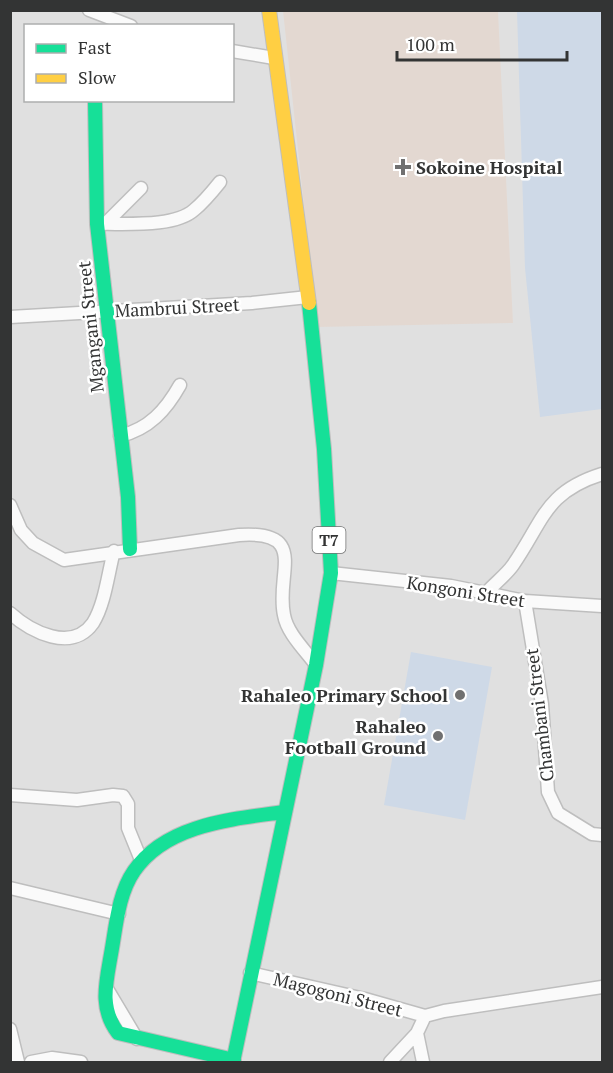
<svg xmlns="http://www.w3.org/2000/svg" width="613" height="1073" font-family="'PT Serif',serif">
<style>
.medical{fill:#e3d8d1}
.green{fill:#ced9e7}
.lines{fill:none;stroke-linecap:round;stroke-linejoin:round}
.street-casing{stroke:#bebebe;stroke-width:15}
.fast-casing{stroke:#bebebe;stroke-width:16}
.slow-casing{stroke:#bebebe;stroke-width:16}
.street{stroke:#fafafa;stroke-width:12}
.fast{stroke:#16e098;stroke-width:14}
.slow{stroke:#ffcf43;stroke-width:14}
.poi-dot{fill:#707070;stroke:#fff;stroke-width:2}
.labels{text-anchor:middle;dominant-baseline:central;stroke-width:5;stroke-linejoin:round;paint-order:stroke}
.shield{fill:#fff;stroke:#707171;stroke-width:1.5}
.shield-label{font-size:16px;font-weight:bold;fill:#333434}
.poi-label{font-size:18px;font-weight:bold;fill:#333434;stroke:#fff;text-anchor:end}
.street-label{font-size:18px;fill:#333434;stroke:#fff}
</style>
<rect width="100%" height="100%" fill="#e0e0e0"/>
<!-- medical -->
<path class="medical" d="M 283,11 L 498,11 L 513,323 L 317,327 Z"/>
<!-- green -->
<path class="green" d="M 517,11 L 602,11 L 602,409 L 540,417 L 525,268 Z
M 411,652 L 492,667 L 465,820 L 384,805 Z"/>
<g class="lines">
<!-- street casing -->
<g class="street-casing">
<path id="street" d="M 89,10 L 131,26
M 232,51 L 274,58
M 106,223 L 141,188
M 97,224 C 123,223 174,228 194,210 C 204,202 212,192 220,182
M 10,317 L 252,303 L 308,297
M 120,436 C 149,429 166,410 180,385
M 10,505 L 21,530 L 33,543 L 64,560 L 239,535 C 310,530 275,574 284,615 C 287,633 305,650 316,665
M 331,573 L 451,586 L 525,601 L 602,606
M 487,592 C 495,583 506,575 513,565 C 544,520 545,492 602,474
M 525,601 L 542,704 L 548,792 L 558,813 L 592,834 L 602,835
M 10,613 C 31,632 72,653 93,623 C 105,604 108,573 114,551
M 10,795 L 77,800 L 113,795 L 123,796 L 128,804 L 128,828 L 141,860
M 10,888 L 119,914
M 250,973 L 365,999 L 425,1016
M 106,987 L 137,1039
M 10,1029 L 18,1062
M 31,1062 L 52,1058 L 81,1062
M 390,1062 L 417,1033
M 423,1062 L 417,1033 L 425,1016 L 444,1011 L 602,987"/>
</g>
<!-- fast casing -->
<g class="fast-casing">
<path id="fast" d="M 95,100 L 97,224 L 128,497 L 130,549
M 234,1060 L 118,1033 C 99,1008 106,983 111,954 C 116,927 118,894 134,871 C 166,824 233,819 284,812
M 233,1062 L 316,665 L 331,573 L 324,449 L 309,303"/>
</g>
<!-- slow casing -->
<g class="slow-casing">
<path id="slow" d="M 269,10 L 309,303"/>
</g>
<!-- street -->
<use href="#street" class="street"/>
<!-- fast -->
<use href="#fast" class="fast"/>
<!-- slow -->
<use href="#slow" class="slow"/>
</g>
<!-- markers -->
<g class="poi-dot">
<path d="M400 158h6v6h6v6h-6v6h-6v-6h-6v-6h6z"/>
<circle cx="460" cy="695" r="6"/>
<circle cx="438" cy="736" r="6"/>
</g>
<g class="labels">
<!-- shield labels -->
<rect class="shield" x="312.5" y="527" width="33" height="26" rx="4.5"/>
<g class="shield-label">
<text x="329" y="540">T7</text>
</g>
<!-- poi labels -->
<g class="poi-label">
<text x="416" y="167" text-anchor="start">Sokoine Hospital</text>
<text x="448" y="695">Rahaleo Primary School</text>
<text x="426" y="726">Rahaleo<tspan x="426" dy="21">Football Ground</tspan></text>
</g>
<!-- street labels -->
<g class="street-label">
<text transform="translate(177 307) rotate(-3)">Mambrui Street</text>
<text transform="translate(90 327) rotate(-96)">Mgangani Street</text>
<text transform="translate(466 591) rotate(9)">Kongoni Street</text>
<text transform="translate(539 715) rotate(-97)">Chambani Street</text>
<text transform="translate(338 994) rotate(14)">Magogoni Street</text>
</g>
</g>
<!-- border -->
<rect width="613" height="1073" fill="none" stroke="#333434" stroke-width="24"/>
<!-- legend -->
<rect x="24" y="24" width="210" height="78" fill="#ffffff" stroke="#adaeae" stroke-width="1.5"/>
<rect x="36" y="44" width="30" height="9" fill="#16e098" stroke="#adaeae" stroke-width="1.5"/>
<text x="78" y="54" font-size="18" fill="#333434">Fast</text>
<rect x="36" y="74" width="30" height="9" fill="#ffcf43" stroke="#adaeae" stroke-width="1.5"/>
<text x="78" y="84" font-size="18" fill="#333434">Slow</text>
<!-- scale -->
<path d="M397 51v9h170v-9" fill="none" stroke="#333434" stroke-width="3"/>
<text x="406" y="51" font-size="18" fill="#333434" stroke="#ffffff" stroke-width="4.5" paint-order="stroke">100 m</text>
</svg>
